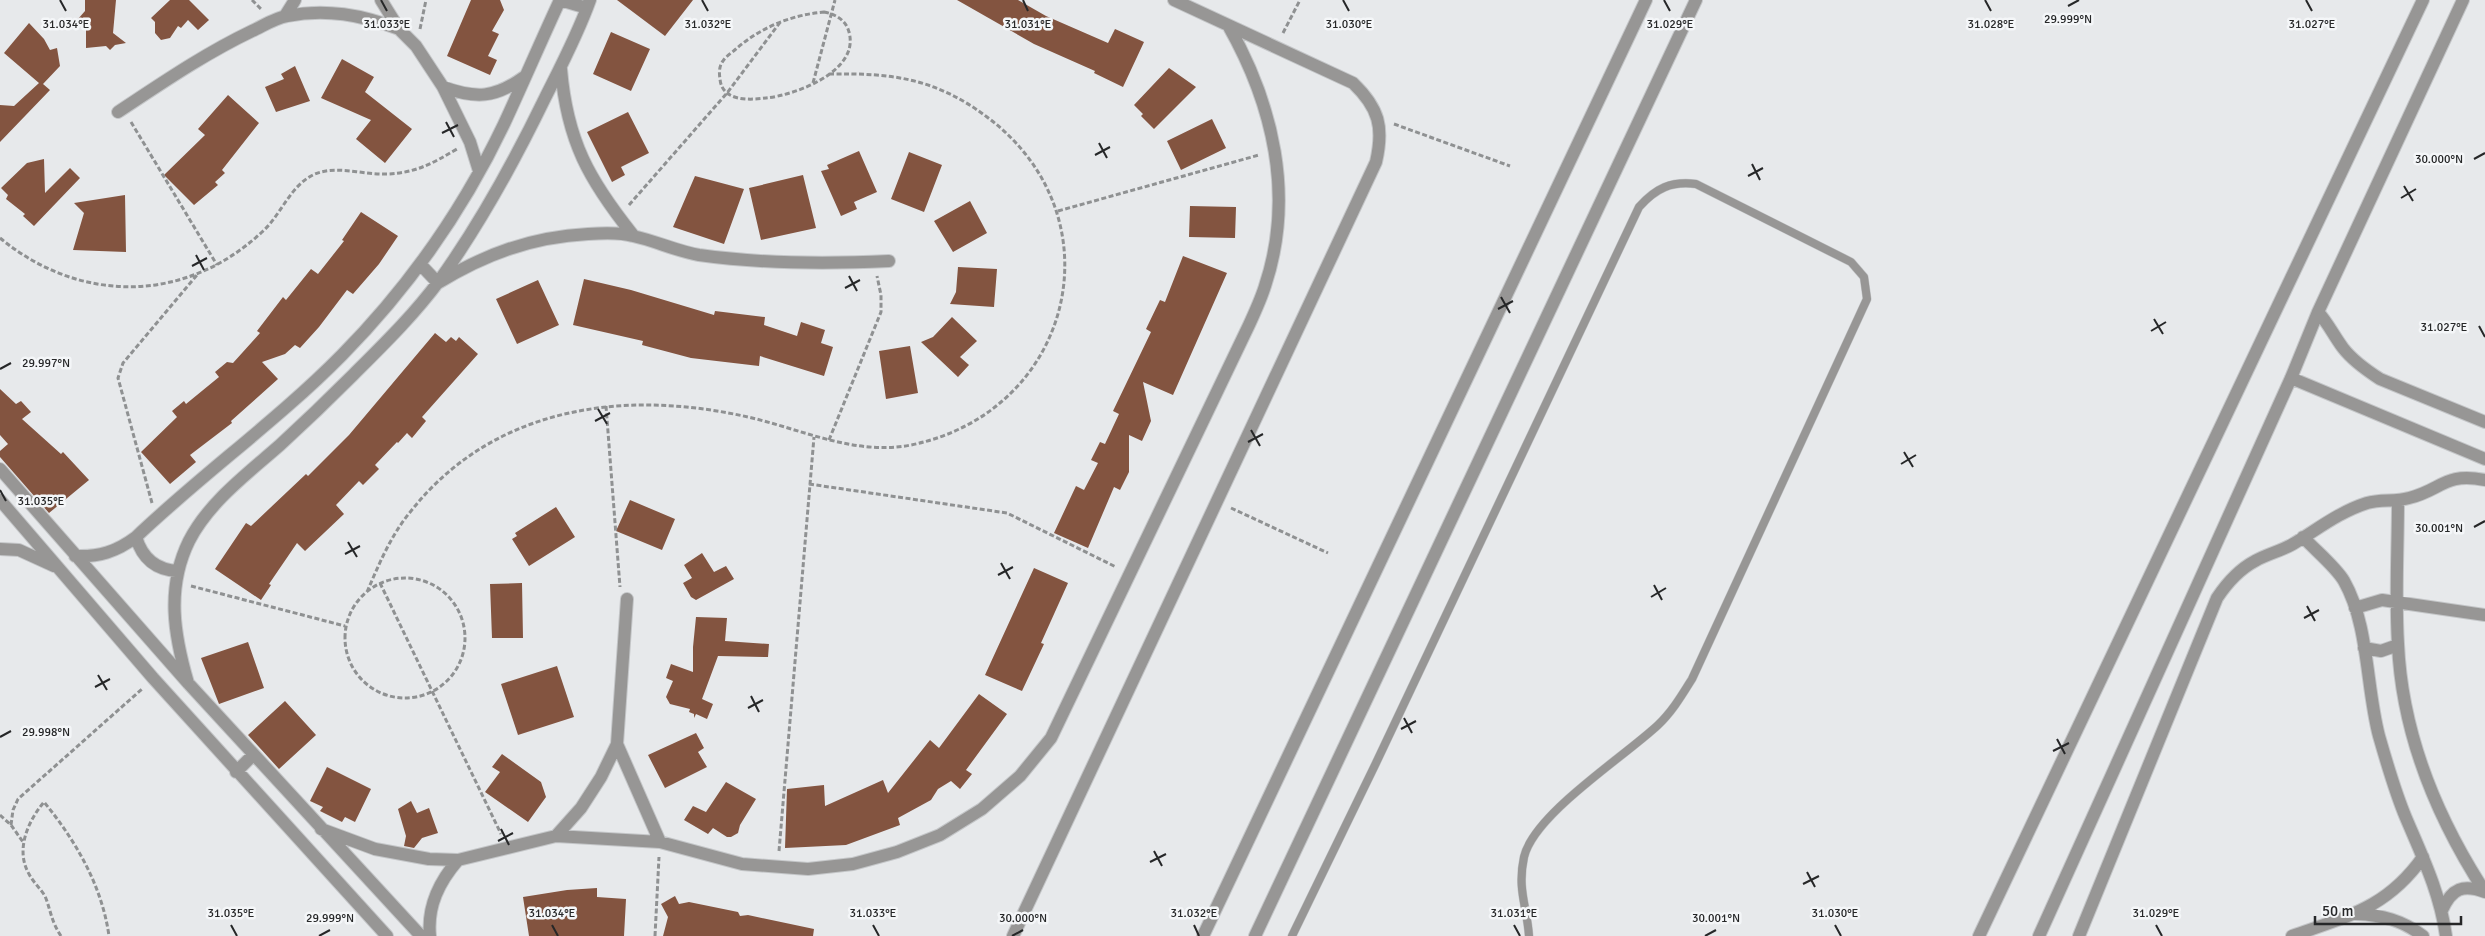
<svg xmlns="http://www.w3.org/2000/svg" width="2485" height="936" font-family="Signika,sans-serif">
<style>
.building{fill:#835440}
.lines{fill:none;stroke-linecap:round;stroke-linejoin:round}
.lane-casing{stroke:#c4c6c8;stroke-width:9}
.street-casing{stroke:#c4c6c8;stroke-width:14}
.path{stroke:#8f9192;stroke-width:3;stroke-dasharray:5 2.5;stroke-linecap:butt}
.lane{stroke:#979695;stroke-width:8}
.street{stroke:#979695;stroke-width:12}
.ticks{fill:none;stroke:#262728;stroke-width:2}
.ticks-label{font-size:12px;text-anchor:middle;fill:#262728;stroke:#f4f6f8;stroke-width:5;stroke-linejoin:round;paint-order:stroke}
</style>
<rect width="100%" height="100%" fill="#e7e9eb"/>
<!-- building -->
<path class="building" d="M 85,0 L 116,0 L 113,33 L 126,43 L 115,45 L 110,50 L 106,46 L 86,48 L 86,27 L 78,19 L 85,11 Z
M 170,0 L 189,0 L 209,20 L 198,30 L 188,20 L 181,28 L 178,26 L 170,38 L 161,40 L 155,33 L 155,22 L 151,18 Z
M 471,0 L 500,0 L 504,10 L 492,31 L 499,34 L 488,56 L 497,60 L 490,75 L 447,56 Z
M 617,0 L 693,0 L 665,36 Z
M 957,0 L 1018,0 L 1046,16 L 1108,43 L 1115,29 L 1144,42 L 1123,87 L 1094,73 L 1095,71 L 1034,44 Z
M 29,23 L 44,39 L 50,50 L 57,48 L 60,66 L 43,84 L 50,90 L 0,142 L 0,105 L 14,106 L 39,83 L 4,53 Z
M 611,32 L 650,49 L 631,91 L 593,74 Z
M 342,59 L 374,77 L 365,92 L 412,129 L 385,163 L 356,139 L 371,120 L 321,98 Z
M 295,66 L 310,101 L 276,112 L 265,87 L 284,79 L 281,74 Z
M 1169,68 L 1196,87 L 1154,129 L 1141,116 L 1143,114 L 1134,105 Z
M 228,95 L 259,123 L 222,170 L 225,173 L 215,182 L 218,185 L 194,205 L 164,175 L 205,135 L 198,129 Z
M 628,112 L 649,153 L 621,167 L 625,175 L 612,182 L 587,132 Z
M 1212,119 L 1226,148 L 1181,170 L 1167,141 Z
M 859,151 L 877,192 L 854,202 L 857,209 L 841,216 L 821,171 L 829,169 L 827,165 Z
M 909,152 L 942,165 L 924,212 L 891,199 Z
M 44,159 L 45,193 L 70,168 L 80,178 L 34,226 L 23,216 L 25,214 L 6,199 L 8,195 L 1,188 L 27,163 Z
M 803,175 L 816,228 L 761,240 L 749,188 Z
M 695,176 L 744,189 L 724,244 L 673,227 Z
M 125,195 L 126,252 L 73,250 L 84,213 L 74,203 Z
M 970,201 L 987,233 L 953,252 L 934,221 Z
M 1190,206 L 1236,207 L 1235,238 L 1189,237 Z
M 361,212 L 398,236 L 379,264 L 353,294 L 347,290 L 319,327 L 300,348 L 295,345 L 285,354 L 262,362 L 278,379 L 231,421 L 232,423 L 190,455 L 196,462 L 170,484 L 141,452 L 177,417 L 172,411 L 184,401 L 186,404 L 219,377 L 215,372 L 227,362 L 233,363 L 260,333 L 257,331 L 283,297 L 286,300 L 311,269 L 318,274 L 344,241 L 342,240 Z
M 1183,256 L 1227,273 L 1173,395 L 1143,382 L 1151,421 L 1142,441 L 1129,435 L 1129,472 L 1120,490 L 1114,487 L 1088,548 L 1054,533 L 1076,486 L 1084,490 L 1098,463 L 1091,460 L 1100,442 L 1105,444 L 1119,414 L 1113,411 L 1151,332 L 1146,329 L 1160,300 L 1165,302 Z
M 958,267 L 997,269 L 994,307 L 950,304 L 956,292 Z
M 584,279 L 631,290 L 714,315 L 715,311 L 765,317 L 764,325 L 797,336 L 801,322 L 825,330 L 821,343 L 833,347 L 824,376 L 760,356 L 759,366 L 691,358 L 642,345 L 643,341 L 573,325 Z
M 538,280 L 559,325 L 517,344 L 496,299 Z
M 952,317 L 977,341 L 960,357 L 969,365 L 958,377 L 921,342 L 933,337 Z
M 435,333 L 446,342 L 451,337 L 456,341 L 459,337 L 478,354 L 422,417 L 426,421 L 412,438 L 407,433 L 398,443 L 397,442 L 375,465 L 379,469 L 363,485 L 359,481 L 336,505 L 344,514 L 305,551 L 297,543 L 269,584 L 271,585 L 261,600 L 215,569 L 246,523 L 251,526 L 306,474 L 308,476 L 349,435 Z
M 910,346 L 918,393 L 886,399 L 879,351 Z
M 0,389 L 16,404 L 21,401 L 31,412 L 22,419 L 61,454 L 63,452 L 89,480 L 49,513 L 0,457 L 0,451 L 8,444 L 0,435 Z
M 630,500 L 675,519 L 662,550 L 616,531 Z
M 556,507 L 575,537 L 529,566 L 512,539 L 517,536 L 515,533 Z
M 702,553 L 714,572 L 726,566 L 734,579 L 696,600 L 691,597 L 683,583 L 692,578 L 684,565 Z
M 1034,568 L 1068,583 L 1041,643 L 1044,644 L 1022,691 L 985,675 Z
M 522,583 L 523,638 L 492,638 L 490,584 Z
M 696,617 L 727,618 L 725,641 L 769,644 L 768,657 L 718,656 L 702,699 L 713,704 L 707,719 L 696,714 L 694,718 L 694,714 L 689,712 L 690,709 L 670,704 L 666,697 L 673,681 L 666,678 L 671,664 L 693,672 L 693,647 Z
M 248,642 L 264,688 L 219,704 L 201,658 Z
M 557,666 L 574,717 L 518,735 L 501,684 Z
M 979,694 L 1007,714 L 966,770 L 972,774 L 960,789 L 951,781 L 938,789 L 931,800 L 898,818 L 900,825 L 846,845 L 785,848 L 787,789 L 824,785 L 825,806 L 883,780 L 888,793 L 930,740 L 939,748 Z
M 285,701 L 316,735 L 279,769 L 248,735 Z
M 696,733 L 704,748 L 698,752 L 707,767 L 665,788 L 648,755 Z
M 502,754 L 541,782 L 546,797 L 528,822 L 485,792 L 500,772 L 492,767 Z
M 327,767 L 371,789 L 355,822 L 345,817 L 342,822 L 320,811 L 323,807 L 310,801 Z
M 726,782 L 756,799 L 740,825 L 738,833 L 731,837 L 727,837 L 713,828 L 708,834 L 684,820 L 693,806 L 706,812 Z
M 411,801 L 417,813 L 429,808 L 438,833 L 422,838 L 414,848 L 404,846 L 406,836 L 398,809 Z
M 597,888 L 597,897 L 626,899 L 624,936 L 529,936 L 523,897 L 567,890 Z
M 675,896 L 679,904 L 689,902 L 738,912 L 740,916 L 748,915 L 814,929 L 813,936 L 663,936 L 668,917 L 661,904 Z"/>
<g class="lines">
<!-- lane casing -->
<g class="lane-casing">
<path id="lane" d="M 1292,936 L 1376,763 L 1639,207 C 1656,188 1671,181 1696,184 L 1851,262 L 1864,277 L 1867,299 L 1692,679 C 1682,695 1672,712 1658,725 C 1624,757 1534,814 1524,857 C 1517,890 1527,906 1529,936"/>
</g>
<!-- street casing -->
<g class="street-casing">
<path id="street" d="M 381,0 L 399,29 L 416,46 L 443,87 L 470,142 L 479,171
M 560,0 L 587,8
M 285,16 L 295,0
M 561,69 C 567,141 589,180 633,235
M 443,87 C 476,99 495,98 524,77
M 118,112 C 162,83 204,54 252,31 C 263,26 275,18 287,16 C 326,8 362,15 399,29
M 420,264 L 438,283 C 485,254 532,237 588,234 C 602,233 620,232 633,236 C 656,241 676,251 699,255 C 763,264 825,264 889,261
M 2318,312 C 2328,323 2334,336 2343,348 C 2353,361 2366,370 2380,379 L 2485,422
M 2291,378 L 2485,459
M 0,469 L 188,683 L 421,936
M 0,500 L 153,678 L 387,936
M 2398,500 C 2398,548 2395,597 2398,644 C 2402,734 2437,818 2485,892
M 136,537 C 142,558 156,570 178,571
M 2303,537 C 2315,550 2336,567 2344,581 C 2369,625 2366,687 2379,736 C 2387,764 2395,792 2406,818 C 2423,858 2440,893 2446,936
M 0,549 L 19,550 L 54,566
M 75,556 C 99,557 116,552 136,537 C 202,474 278,420 342,355 C 408,288 464,208 504,124 C 523,83 541,41 560,0
M 2355,608 L 2382,600 L 2485,615
M 2364,648 L 2381,651 L 2398,645
M 188,683 C 174,635 166,588 189,541 C 209,502 247,474 280,445 C 304,423 328,400 352,376 C 382,346 413,316 439,281 C 480,224 514,162 545,98 C 561,66 578,34 590,0
M 617,744 L 660,842
M 236,772 L 253,755
M 321,829 L 375,849 L 429,859 L 458,860 L 556,836 L 660,842 L 742,864 L 808,869 L 853,864 L 897,852 L 940,835 L 982,809 L 1020,776 L 1051,738 L 1249,325 C 1255,312 1261,299 1265,286 C 1295,196 1273,104 1228,25
M 556,836 L 581,808 L 601,777 L 617,744 L 627,599
M 2442,910 C 2452,888 2463,884 2485,892
M 2356,914 C 2382,915 2402,920 2423,936
M 430,936 C 427,906 439,882 458,860
M 1013,936 L 1376,162 C 1384,127 1379,108 1353,83 L 1174,0
M 1203,936 L 1646,0
M 1255,936 L 1696,0
M 1979,936 L 2423,0
M 2039,936 L 2291,378 L 2318,312 L 2463,0
M 2079,936 L 2217,598 C 2227,583 2238,570 2255,561 C 2267,554 2281,551 2293,544 C 2318,529 2339,512 2367,503 C 2381,499 2395,502 2409,498 C 2442,490 2444,472 2485,480
M 2292,936 C 2348,916 2387,908 2423,857"/>
</g>
<!-- path -->
<path class="path" d="M 252,0 L 262,10
M 824,12 C 835,14 846,20 849,32 C 860,71 796,95 766,98 C 750,100 722,102 720,79 C 719,73 719,66 723,61 C 726,56 733,52 737,48 C 762,27 791,15 824,12 Z
M 420,29 L 426,0
M 1283,33 L 1300,0
M 813,83 L 835,0
M 131,122 L 217,265
M 1394,124 L 1510,166
M 629,205 L 727,93 L 781,21
M 1058,211 L 1259,155
M 0,238 C 80,304 185,304 262,232 C 282,214 290,185 315,174 C 337,165 364,175 387,174 C 416,173 433,163 457,149
M 606,406 L 620,587
M 829,440 L 881,312 L 881,295 L 877,276
M 809,484 L 1007,513 L 1116,567
M 152,503 L 118,378 L 123,363 L 197,275
M 1231,508 L 1328,553
M345 638a60 60 0 1 1 120 0a60 60 0 1 1-120 0Z
M 380,583 L 501,834
M 191,586 L 345,626
M 367,592 C 379,564 391,535 411,511 C 494,406 624,389 748,417 C 801,429 855,456 911,445 C 1073,412 1121,217 987,117 C 935,78 892,73 830,74
M 0,815 L 11,825 L 23,842
M 11,825 L 13,810 L 18,799 L 142,689
M 779,851 L 814,437
M 61,936 C 51,921 51,911 45,896 C 40,888 33,882 29,874 C 15,850 28,821 44,802 C 76,841 102,886 109,936
M 655,936 L 659,857"/>
<!-- lane -->
<use href="#lane" class="lane"/>
<!-- street -->
<use href="#street" class="street"/>
</g>
<!-- ticks -->
<path class="ticks" d="M 60,0 L 66,11M 381,0 L 387,11M 702,0 L 708,11M 1023,0 L 1028,11M 1343,0 L 1349,11M 1664,0 L 1670,11M 1985,0 L 1991,11M 2306,0 L 2312,11M 2068,6 L 2079,0M 446,122 L 454,137M 442,133 L 458,125M 1099,143 L 1107,158M 1095,155 L 1110,147M 2474,159 L 2485,153M 1752,164 L 1760,180M 1748,176 L 1763,168M 2404,186 L 2413,201M 2401,198 L 2416,189M 196,255 L 204,270M 192,266 L 207,258M 849,276 L 857,291M 845,288 L 860,280M 1501,297 L 1510,313M 1498,309 L 1513,301M 2154,319 L 2163,334M 2479,326 L 2485,337M 2151,331 L 2166,322M 0,369 L 11,363M 598,409 L 607,424M 595,421 L 610,413M 1251,430 L 1260,446M 1248,442 L 1263,434M 1904,452 L 1913,467M 1901,464 L 1916,455M 0,490 L 6,501M 2474,527 L 2485,521M 348,542 L 357,557M 345,554 L 360,546M 1001,563 L 1010,579M 998,575 L 1013,567M 1654,585 L 1662,600M 1651,597 L 1666,588M 2307,606 L 2315,621M 2304,618 L 2319,610M 98,675 L 107,690M 95,687 L 110,679M 751,696 L 759,712M 748,708 L 763,700M 1404,718 L 1412,733M 1401,729 L 1416,721M 0,737 L 11,731M 2057,739 L 2065,754M 2053,751 L 2069,743M 501,829 L 509,845M 498,841 L 513,833M 1154,851 L 1162,866M 1150,862 L 1166,854M 1807,872 L 1815,887M 1803,884 L 1819,876M 231,925 L 237,936M 552,925 L 558,936M 873,925 L 879,936M 1194,925 L 1199,936M 1514,925 L 1520,936M 1835,925 L 1841,936M 2156,925 L 2162,936M 319,936 L 330,930M 1012,936 L 1023,930M 1705,936 L 1716,930"/>
<g class="ticks-label">
<text x="2068" y="23">29.999°N</text>
<text x="66" y="28">31.034°E</text>
<text x="387" y="28">31.033°E</text>
<text x="708" y="28">31.032°E</text>
<text x="1028" y="28">31.031°E</text>
<text x="1349" y="28">31.030°E</text>
<text x="1670" y="28">31.029°E</text>
<text x="2312" y="28">31.027°E</text>
<text x="1991" y="28">31.028°E</text>
<text x="2439" y="163">30.000°N</text>
<text x="2444" y="331">31.027°E</text>
<text x="46" y="367">29.997°N</text>
<text x="41" y="505">31.035°E</text>
<text x="2439" y="532">30.001°N</text>
<text x="46" y="736">29.998°N</text>
<text x="231" y="917">31.035°E</text>
<text x="552" y="917">31.034°E</text>
<text x="873" y="917">31.033°E</text>
<text x="1194" y="917">31.032°E</text>
<text x="1514" y="917">31.031°E</text>
<text x="1835" y="917">31.030°E</text>
<text x="2156" y="917">31.029°E</text>
<text x="330" y="922">29.999°N</text>
<text x="1023" y="922">30.000°N</text>
<text x="1716" y="922">30.001°N</text>
</g>
<!-- scale -->
<path d="M2315 916v8h146v-8" fill="none" stroke="#262728" stroke-width="2.5"/>
<text x="2322" y="916" font-size="15" fill="#262728" stroke="#f4f6f8" stroke-width="4" paint-order="stroke">50 m</text>
</svg>
